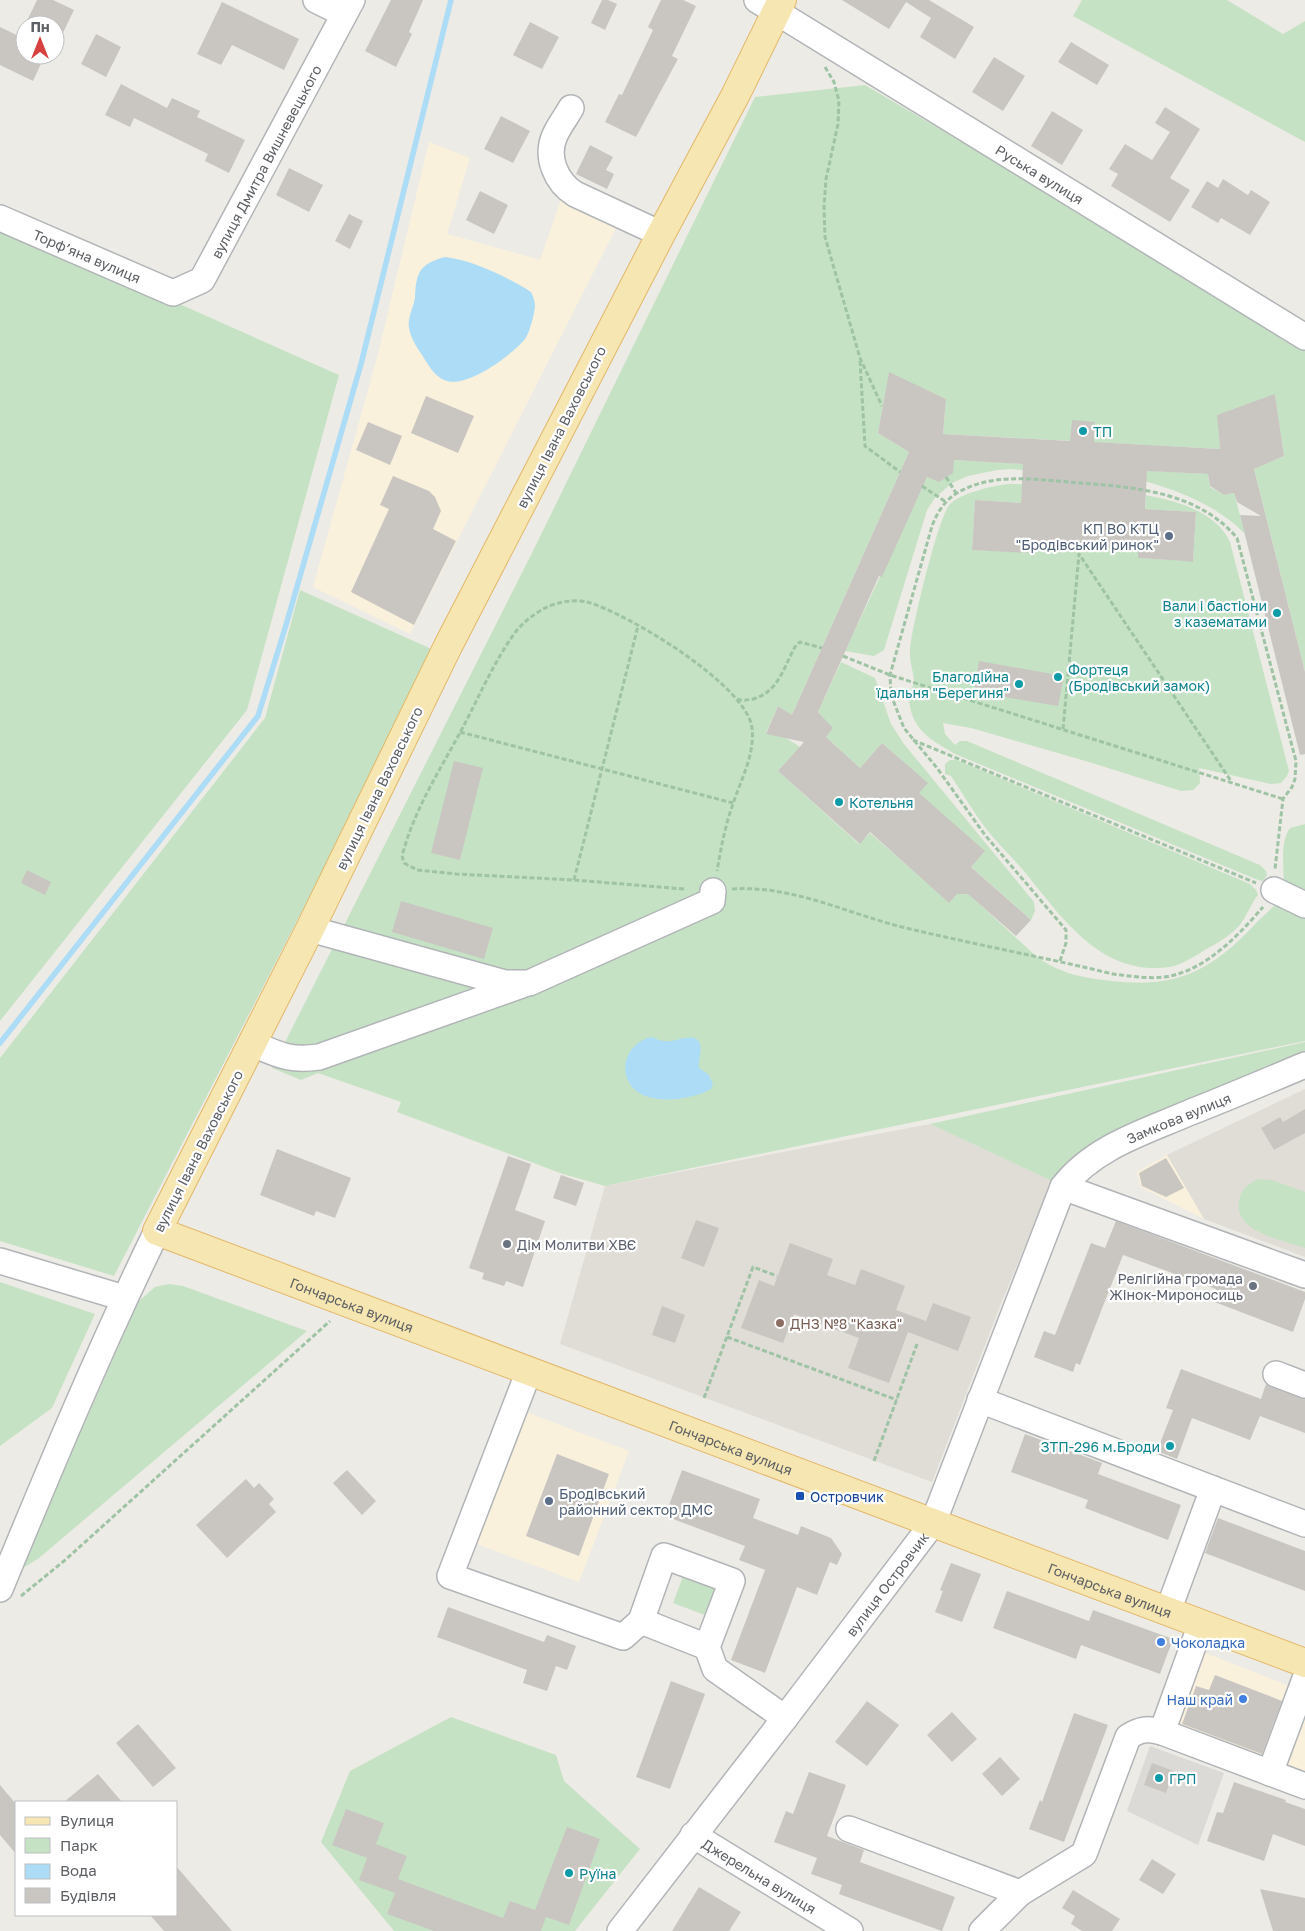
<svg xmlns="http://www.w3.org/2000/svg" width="1305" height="1931" font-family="'Golos Text',sans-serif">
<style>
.commercial{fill:#faf1dd}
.industrial{fill:#dcdad7}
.education{fill:#e0dcd6}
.green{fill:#c6e2c4;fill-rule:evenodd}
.water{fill:#acdcf6}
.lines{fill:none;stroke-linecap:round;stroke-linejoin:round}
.stream{stroke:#acdcf6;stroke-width:5.5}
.building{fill:#c9c6c2}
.minor-casing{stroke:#b2b5b8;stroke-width:28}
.major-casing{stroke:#e2b769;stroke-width:30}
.path{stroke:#9ec3a5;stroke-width:3;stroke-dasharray:5 2.5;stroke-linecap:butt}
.minor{stroke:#fff;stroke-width:25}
.major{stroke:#f6e6b1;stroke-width:28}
.culture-dot{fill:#0f9aa8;stroke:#fff;stroke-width:2}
.service-dot{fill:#5c6f8a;stroke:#fff;stroke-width:2}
.worship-dot{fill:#6b7280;stroke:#fff;stroke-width:2}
.education-dot{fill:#8d6e63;stroke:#fff;stroke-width:2}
.transit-dot{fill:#1a4fb4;stroke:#fff;stroke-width:2}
.shop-dot{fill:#3f7fe0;stroke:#fff;stroke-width:2}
.labels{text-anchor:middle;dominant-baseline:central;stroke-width:4.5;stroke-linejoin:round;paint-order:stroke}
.street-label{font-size:14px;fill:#5d6064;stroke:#fff}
.culture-label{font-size:14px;fill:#0d838f;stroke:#fff;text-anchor:start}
.service-label{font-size:14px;fill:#4e5e75;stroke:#fff;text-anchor:end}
.worship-label{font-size:14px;fill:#5b616d;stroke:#fff;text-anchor:start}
.education-label{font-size:14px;fill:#785e54;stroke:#fff;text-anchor:start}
.transit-label{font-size:14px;fill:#164399;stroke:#fff;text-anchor:start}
.shop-label{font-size:14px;fill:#366cbe;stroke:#fff;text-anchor:start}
</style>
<rect width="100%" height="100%" fill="#edebe5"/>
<!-- commercial -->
<path class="commercial" d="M 429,142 L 470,158 L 447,234 L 540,260 L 561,200 L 618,224 L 410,634 L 313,587 L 377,358 Z
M 1167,1155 L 1204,1219 L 1141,1187 L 1137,1172 Z
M 523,1411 L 629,1451 L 579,1582 L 474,1543 Z
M 1200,1651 L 1305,1692 L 1305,1776 L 1171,1726 Z"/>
<!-- industrial -->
<path class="industrial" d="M 1150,1746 L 1224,1773 L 1198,1845 L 1127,1811 Z"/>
<!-- education -->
<path class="education" d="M 1305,1089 L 1305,1257 L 1204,1219 L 1167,1155 Z
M 930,1124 L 1052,1181 L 1002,1301 L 932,1482 L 560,1344 L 605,1186 Z"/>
<!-- green -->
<path class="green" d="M 1082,0 L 1227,0 L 1283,34 L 1305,21 L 1305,17 L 1305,142 L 1073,16 Z
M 865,85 L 1305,344 L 1305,672 L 1254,469 L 1284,456 L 1275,395 L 1218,415 L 1220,449 L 943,434 L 946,399 L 889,373 L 878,433 L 909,452 L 792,715 L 778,706 L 766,733 L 786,738 L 800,747 L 778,771 L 859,844 L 870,833 L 949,902 L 962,888 L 1037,957 C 1059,972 1077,977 1104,980 C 1176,990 1211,972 1259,920 C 1265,914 1273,908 1278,901 C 1291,885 1275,850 1290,828 L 1305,824 L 1305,1041 L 605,1186 L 563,1174 L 397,1112 L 401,1102 L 318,1073 L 301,1080 L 272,1068 L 532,553 L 755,97 Z
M 0,224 L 339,375 L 247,710 L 0,1021 Z
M 954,460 L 1208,474 L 1210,487 L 1224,495 L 1234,493 L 1245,534 C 1218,506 1180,491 1144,481 L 1011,469 L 997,470 L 968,476 L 952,483 L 935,498 L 927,510 L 884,650 L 874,656 L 845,651 L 927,477 L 939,481 Z
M 1007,484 C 1031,484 1056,486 1080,488 C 1124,492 1209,495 1230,542 L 1289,771 L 1287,776 L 1281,783 L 1271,784 L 1199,768 L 1200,783 L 1193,790 L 1181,791 L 1089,762 L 971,728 L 943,723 L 945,734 L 955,745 L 960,741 L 967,741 L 1260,865 L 1266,871 L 1267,875 L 1263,881 L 1258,880 L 955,754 C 939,744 921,736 913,717 C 910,710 908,699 910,691 C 912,687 914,685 914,681 C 914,673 909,661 910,651 C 911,630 938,517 950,504 C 961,493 992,486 1007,484 ZM 1022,490 L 1146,497 L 1145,509 L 1196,512 L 1193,561 L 1138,558 L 1138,550 L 1028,544 L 1028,552 L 972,550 L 975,500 L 1021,503 Z
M 300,590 L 436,651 L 114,1276 L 0,1241 L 0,1058 L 265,718 Z
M 841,662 L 875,678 L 891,724 L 904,744 L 1034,902 L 1035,911 L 1031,920 L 905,808 L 927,783 L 882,743 L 860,768 L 826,737 L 832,728 L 818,712 Z
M 950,760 L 957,760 L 1250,884 L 1256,890 L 1258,895 C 1250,905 1247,917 1238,927 C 1228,938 1213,945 1200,953 C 1192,958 1180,965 1170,967 C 1100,977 1061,916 1023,870 C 1011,856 998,844 987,830 C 974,813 963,794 951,776 L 945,774 L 945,764 Z
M 1305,1042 L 1305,1054 L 1073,1159 L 1052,1181 L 930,1124 Z
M 1259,1179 L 1272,1180 L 1305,1192 L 1305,1248 C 1283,1240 1233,1232 1239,1201 C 1241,1189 1249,1183 1259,1179 Z
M 0,1282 L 95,1314 L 52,1408 L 0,1446 Z
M 169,1284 L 183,1286 L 307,1331 L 39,1558 L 20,1570 L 138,1302 L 155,1287 Z
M 685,1571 L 722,1585 L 710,1617 L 673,1603 Z
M 451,1717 L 556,1755 L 564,1781 L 640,1849 L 575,1931 L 394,1931 L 321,1842 L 350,1771 Z"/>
<!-- water -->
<path class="water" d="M 445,257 C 473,260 507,277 531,292 C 533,296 535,302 535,306 C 534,315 530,332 525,339 C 512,355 465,390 444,380 C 434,376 427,363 422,355 C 415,345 407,332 409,320 C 410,312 414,305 415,298 C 416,273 419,264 445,257 Z
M 652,1037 C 658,1040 664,1042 671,1041 C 678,1040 697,1032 700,1044 C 702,1051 698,1061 699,1068 L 708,1074 L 713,1083 L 711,1089 C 691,1100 650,1106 633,1088 C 616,1069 629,1041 652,1037 Z"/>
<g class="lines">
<!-- stream -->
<path class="stream" d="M 0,1043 L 258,716 L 286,625 L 361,364 L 451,0"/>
</g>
<!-- building -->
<path class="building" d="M 37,0 L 53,0 L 74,10 L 55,49 L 55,25 L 25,25 Z
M 391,0 L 423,0 L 409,32 L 412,34 L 396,67 L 365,51 Z
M 602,0 L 608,0 L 617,4 L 605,30 L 591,23 Z
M 661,0 L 683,0 L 696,6 L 672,56 L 678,59 L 636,137 L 605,122 L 619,94 L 622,95 L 653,30 L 648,27 Z
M 842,0 L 929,0 L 974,27 L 955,59 L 920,37 L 931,18 L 906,2 L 889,29 Z
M 222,2 L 299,39 L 284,70 L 232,45 L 221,65 L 197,54 Z
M 530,22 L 559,37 L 542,69 L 513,55 Z
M 0,27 L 25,39 L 25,55 L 45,55 L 33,81 L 0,65 Z
M 96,34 L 121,47 L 106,77 L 81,64 Z
M 1071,42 L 1109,65 L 1097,85 L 1058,62 Z
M 994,57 L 1025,76 L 1003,111 L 972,92 Z
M 121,84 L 167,108 L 172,98 L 200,111 L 197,117 L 245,140 L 229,173 L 205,161 L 208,154 L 134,118 L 130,127 L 105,115 Z
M 1165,107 L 1200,129 L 1170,178 L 1190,190 L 1170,222 L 1111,186 L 1118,174 L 1109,169 L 1125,144 L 1152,160 L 1170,132 L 1155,123 Z
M 1052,111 L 1083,130 L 1062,165 L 1031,146 Z
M 501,116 L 530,131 L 513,163 L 484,149 Z
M 590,145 L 613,157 L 606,170 L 614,174 L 607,189 L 576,174 Z
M 289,168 L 323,185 L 309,212 L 276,195 Z
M 1223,179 L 1248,195 L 1251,190 L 1270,202 L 1250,235 L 1221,218 L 1218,223 L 1191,207 L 1207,181 L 1218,188 Z
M 480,191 L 508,205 L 494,234 L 466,220 Z
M 349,214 L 363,221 L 350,249 L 335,241 Z
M 889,372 L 946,399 L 943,434 L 1070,441 L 1072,420 L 1095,422 L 1094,442 L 1220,449 L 1217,415 L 1275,394 L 1284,456 L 1254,469 L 1305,672 L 1305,754 L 1300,755 L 1240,515 L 1261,516 L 1237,502 L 1234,493 L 1224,495 L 1210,486 L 1208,474 L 1147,471 L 1145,509 L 1196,512 L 1193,562 L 1185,561 L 1138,558 L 1138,550 L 1087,547 L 1028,544 L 1028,553 L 972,550 L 975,500 L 1021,503 L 1023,464 L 954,460 L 953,473 L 939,482 L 927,477 L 882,577 L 879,576 L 818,712 L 833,728 L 826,737 L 860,768 L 882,743 L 928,783 L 919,793 L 985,851 L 971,867 L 1031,920 L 1016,936 L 968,894 L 957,894 L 949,903 L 870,832 L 860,844 L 778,771 L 804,742 L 766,734 L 778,706 L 792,715 L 909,452 L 878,433 Z
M 426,396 L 474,416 L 458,453 L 411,433 Z
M 368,422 L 402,436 L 390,465 L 356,450 Z
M 393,476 L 429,491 L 435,497 L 441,511 L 433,529 L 456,541 L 414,625 L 351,592 L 389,509 L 380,505 Z
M 979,661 L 1064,676 L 1058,706 L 974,692 Z
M 454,761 L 483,768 L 460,860 L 431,853 Z
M 27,870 L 51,882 L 45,895 L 21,883 Z
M 401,901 L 493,928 L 484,959 L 392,932 Z
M 1305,1109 L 1305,1133 L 1274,1150 L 1261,1128 L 1280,1117 L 1283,1122 Z
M 277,1149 L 351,1178 L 335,1218 L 316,1211 L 314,1216 L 260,1195 Z
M 508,1156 L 531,1164 L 515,1210 L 545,1221 L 523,1287 L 506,1281 L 504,1286 L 482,1279 L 484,1273 L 469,1268 Z
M 1166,1158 L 1184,1188 L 1166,1197 L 1142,1186 L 1139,1173 Z
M 561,1175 L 584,1183 L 576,1206 L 553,1198 Z
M 696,1220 L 719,1228 L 704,1267 L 681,1258 Z
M 1116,1221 L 1305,1292 L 1305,1299 L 1293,1332 L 1212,1301 L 1216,1289 L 1123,1255 L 1080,1365 L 1076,1363 L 1073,1372 L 1034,1357 L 1044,1331 L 1055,1335 L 1091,1243 L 1105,1248 Z
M 790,1243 L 833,1259 L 827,1275 L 855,1285 L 861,1269 L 905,1286 L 896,1310 L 926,1321 L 933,1303 L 971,1317 L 958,1351 L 908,1332 L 889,1383 L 848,1368 L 859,1338 L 794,1314 L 783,1343 L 741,1328 L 759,1280 L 774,1286 Z
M 662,1306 L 685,1315 L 675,1343 L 652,1335 Z
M 1181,1369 L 1261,1399 L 1266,1384 L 1305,1399 L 1305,1433 L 1260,1416 L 1250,1440 L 1192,1418 L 1177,1459 L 1157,1451 L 1173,1410 L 1166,1408 Z
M 1025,1434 L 1102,1463 L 1098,1474 L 1181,1505 L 1168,1540 L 1085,1508 L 1088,1500 L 1011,1472 Z
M 557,1454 L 609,1474 L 579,1556 L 526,1536 Z
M 347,1470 L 376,1501 L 362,1515 L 333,1483 Z
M 682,1470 L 760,1499 L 753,1518 L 798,1535 L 801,1526 L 831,1538 L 842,1554 L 837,1565 L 830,1562 L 817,1595 L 797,1587 L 765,1673 L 731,1660 L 765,1570 L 739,1560 L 745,1546 L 665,1516 Z
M 246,1479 L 254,1488 L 259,1483 L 274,1499 L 269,1504 L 276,1512 L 227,1558 L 196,1525 Z
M 1218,1518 L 1305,1551 L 1305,1591 L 1205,1553 Z
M 951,1563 L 981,1574 L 962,1622 L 935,1612 L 943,1591 L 940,1590 Z
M 1007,1591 L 1089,1621 L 1093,1610 L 1173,1639 L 1160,1674 L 1081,1645 L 1076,1659 L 993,1628 Z
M 448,1607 L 544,1642 L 547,1635 L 576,1646 L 567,1670 L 556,1666 L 547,1691 L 523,1683 L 527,1670 L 437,1637 Z
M 1215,1675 L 1282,1701 L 1262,1754 L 1182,1724 L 1196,1686 L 1209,1690 Z
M 671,1681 L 705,1694 L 670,1789 L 636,1777 Z
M 867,1701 L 899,1725 L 867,1766 L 835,1742 Z
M 952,1712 L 977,1739 L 952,1762 L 927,1735 Z
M 1074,1713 L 1108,1725 L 1064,1842 L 1029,1829 L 1040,1800 L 1042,1802 Z
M 138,1724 L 176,1768 L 153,1787 L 116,1743 Z
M 1000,1757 L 1020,1779 L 1002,1796 L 982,1774 Z
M 1152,1763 L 1174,1771 L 1166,1793 L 1144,1785 Z
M 809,1772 L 846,1785 L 827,1836 L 864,1850 L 860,1862 L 955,1897 L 942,1931 L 839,1894 L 842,1885 L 811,1874 L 817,1858 L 774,1842 L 786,1811 L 793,1814 Z
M 98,1774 L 122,1802 L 64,1802 Z
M 1234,1782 L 1286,1800 L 1285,1802 L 1305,1809 L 1305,1846 L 1273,1834 L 1264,1861 L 1207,1841 L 1217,1812 L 1223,1813 Z
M 0,1785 L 16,1804 L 16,1854 L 0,1835 Z
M 346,1809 L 384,1823 L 376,1844 L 407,1856 L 398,1879 L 503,1918 L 510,1901 L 535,1910 L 567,1827 L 600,1839 L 569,1925 L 546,1917 L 541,1931 L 434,1931 L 387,1914 L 395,1893 L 359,1880 L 367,1858 L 332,1845 Z
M 1152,1859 L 1176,1874 L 1163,1894 L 1139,1880 Z
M 176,1866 L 232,1931 L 164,1931 L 150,1915 L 176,1915 Z
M 699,1887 L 741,1912 L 729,1931 L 672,1931 Z
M 1260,1889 L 1305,1898 L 1305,1931 L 1273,1931 Z
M 1073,1890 L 1120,1919 L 1112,1931 L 1082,1931 L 1071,1924 L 1075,1916 L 1062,1908 Z"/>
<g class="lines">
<!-- minor casing -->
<g class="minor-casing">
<g id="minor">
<path d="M 316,0 L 344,14"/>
<path id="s1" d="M 757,0 L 1305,337"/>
<path d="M 571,108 C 566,117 559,126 555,135 C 545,157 556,182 575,194 L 661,234"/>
<path id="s2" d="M 0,218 L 173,293 L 202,280 L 352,0"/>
<path d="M 1274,890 L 1305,905"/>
<path d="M 310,929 L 505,983 L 529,983 L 712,901 L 713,891"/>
<path d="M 253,1044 C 279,1055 290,1061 319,1057 L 522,985"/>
<path d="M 1063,1187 L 1305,1275"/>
<path d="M 0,1261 L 124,1298"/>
<path d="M 529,1371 L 450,1576 L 623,1637 L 641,1621 L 664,1556 L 732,1581 L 707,1647 L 715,1669 L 785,1718"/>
<path d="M 1276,1374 L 1305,1385"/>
<path d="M 980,1400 L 1305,1524"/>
<path d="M 0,1589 C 50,1468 100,1348 157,1231"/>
<path d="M 1168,1611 L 1213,1489"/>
<path d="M 641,1621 L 707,1647"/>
<path d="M 1162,1732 L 1201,1624"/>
<path d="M 1270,1773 L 1305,1679"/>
<path d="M 849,1829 L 1020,1893"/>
<path id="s3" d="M 693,1835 L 850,1931"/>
<path id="s4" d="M 620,1931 L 785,1718 L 933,1523 L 1063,1187 C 1093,1147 1147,1131 1191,1112 C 1229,1097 1267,1081 1305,1065"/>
<path d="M 982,1931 L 1020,1893 L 1084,1854 L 1128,1737 C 1140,1729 1148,1728 1162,1732 L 1305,1786"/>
</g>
</g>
<!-- major casing -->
<g class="major-casing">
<g id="major">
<path id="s5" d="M 782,0 L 736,94 L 661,234 L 448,646 L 310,929 L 157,1231 L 1305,1663"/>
</g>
</g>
<!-- path -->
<path class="path" d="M 825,67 L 834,82 L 839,101 L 838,124 L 826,179 L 824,207 L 825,237 L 860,358 L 882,406
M 860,361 L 865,446 L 900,472
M 946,477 L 956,493
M 922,486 L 946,502
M 843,656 L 890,675 L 1283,799
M 737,699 C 742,701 747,700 753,699 C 779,692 784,666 796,645 L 800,642 L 822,648
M 1063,729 L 1079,554 L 1231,781
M 460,732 L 733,803
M 913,740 L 1256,883
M 574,880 L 638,626
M 684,889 L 574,880 L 456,874 L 417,870 L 404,863 C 402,858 402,854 404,849 C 416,807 441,768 462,729 C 479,697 495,659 517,630 C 525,621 533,615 543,609 C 556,602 573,599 587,602 C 627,613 747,685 752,728 C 755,755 741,779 733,804 C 725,826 721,848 717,871
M 732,889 C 792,885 846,913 902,927 C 972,944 1043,957 1113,974 C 1130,976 1147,979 1164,977 C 1204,972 1238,936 1263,907
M 1060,961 L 1066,943 L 1066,930 L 985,835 L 937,768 L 904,728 L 891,695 L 890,675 L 932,526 C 937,513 944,501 957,493 C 991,473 1031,479 1069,482 C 1128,487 1196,489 1237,538 L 1296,761 L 1295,779 L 1292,787 L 1283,799 L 1275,869
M 727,1337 L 897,1400
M 704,1398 L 753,1267 L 777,1276
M 874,1461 L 917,1344
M 21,1596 L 64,1561 L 330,1321"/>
<!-- minor -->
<use href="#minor" class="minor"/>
<!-- major -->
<use href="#major" class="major"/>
</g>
<!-- markers -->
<g class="culture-dot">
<circle cx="1083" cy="431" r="5"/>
<circle cx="1277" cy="613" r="5"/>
<circle cx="1058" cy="677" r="5"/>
<circle cx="1019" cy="684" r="5"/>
<circle cx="839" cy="802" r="5"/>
<circle cx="1170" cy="1446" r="5"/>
<circle cx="1159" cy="1778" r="5"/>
<circle cx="569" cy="1873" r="5"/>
</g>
<g class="service-dot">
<circle cx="1169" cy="536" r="5"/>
<circle cx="549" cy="1501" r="5"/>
</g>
<g class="worship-dot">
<circle cx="507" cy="1244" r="5"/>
<circle cx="1253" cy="1286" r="5"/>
</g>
<circle class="education-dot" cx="780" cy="1323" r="5"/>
<rect class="transit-dot" x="795" y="1491" width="10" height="10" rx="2.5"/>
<g class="shop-dot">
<circle cx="1161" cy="1642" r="5"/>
<circle cx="1243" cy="1699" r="5"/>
</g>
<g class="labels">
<!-- street labels -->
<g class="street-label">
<text stroke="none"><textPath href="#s2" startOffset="355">вулиця Дмитра Вишневецького</textPath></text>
<text stroke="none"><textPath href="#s1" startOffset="332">Руська вулиця</textPath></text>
<text transform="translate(87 256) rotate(23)">Торфʼяна вулиця</text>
<text transform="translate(561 427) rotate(-63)">вулиця Івана Ваховського</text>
<text transform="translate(379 788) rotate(-64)">вулиця Івана Ваховського</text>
<text stroke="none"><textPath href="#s4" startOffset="1011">Замкова вулиця</textPath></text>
<text transform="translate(198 1151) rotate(-63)">вулиця Івана Ваховського</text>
<text stroke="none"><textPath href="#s5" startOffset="1589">Гончарська вулиця</textPath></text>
<text stroke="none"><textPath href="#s5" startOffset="1994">Гончарська вулиця</textPath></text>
<text stroke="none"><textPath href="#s4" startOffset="438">вулиця Островчик</textPath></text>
<text stroke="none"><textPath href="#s5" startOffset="2399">Гончарська вулиця</textPath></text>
<text stroke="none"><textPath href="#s3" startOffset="78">Джерельна вулиця</textPath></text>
</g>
<!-- culture labels -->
<g class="culture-label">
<text x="1093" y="431">ТП</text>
<text x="1267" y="605" text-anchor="end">Вали і бастіони<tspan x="1267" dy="16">з казематами</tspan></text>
<text x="1068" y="669">Фортеця<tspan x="1068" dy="16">(Бродівський замок)</tspan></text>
<text x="1009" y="676" text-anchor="end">Благодійна<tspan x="1009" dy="16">їдальня "Берегиня"</tspan></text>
<text x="849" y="802">Котельня</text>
<text x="1160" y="1446" text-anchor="end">ЗТП-296 м.Броди</text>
<text x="1169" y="1778">ГРП</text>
<text x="579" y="1873">Руїна</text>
</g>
<!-- service labels -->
<g class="service-label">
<text x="1159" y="528">КП ВО КТЦ<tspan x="1159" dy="16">"Бродівський ринок"</tspan></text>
<text x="559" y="1493" text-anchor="start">Бродівський<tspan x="559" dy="16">районний сектор ДМС</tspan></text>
</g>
<!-- worship labels -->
<g class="worship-label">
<text x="517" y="1244">Дім Молитви ХВЄ</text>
<text x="1243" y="1278" text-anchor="end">Релігійна громада<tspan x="1243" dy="16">Жінок-Мироносиць</tspan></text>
</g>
<!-- education labels -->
<g class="education-label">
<text x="790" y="1323">ДНЗ №8 "Казка"</text>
</g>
<!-- transit labels -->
<g class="transit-label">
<text x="810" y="1496">Островчик</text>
</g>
<!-- shop labels -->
<g class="shop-label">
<text x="1171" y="1642">Чоколадка</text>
<text x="1233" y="1699" text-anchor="end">Наш край</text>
</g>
</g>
<!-- legend -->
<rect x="15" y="1801" width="162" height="115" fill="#ffffff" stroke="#bebfc1"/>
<rect x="25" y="1817" width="25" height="8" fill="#f6e6b1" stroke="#bebfc1"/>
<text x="60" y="1826" font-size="15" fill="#5d6064">Вулиця</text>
<rect x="25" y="1838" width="25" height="15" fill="#c6e2c4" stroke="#bebfc1"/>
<text x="60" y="1851" font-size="15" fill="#5d6064">Парк</text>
<rect x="25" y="1864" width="25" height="15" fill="#acdcf6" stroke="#bebfc1"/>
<text x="60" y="1876" font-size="15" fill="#5d6064">Вода</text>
<rect x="25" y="1888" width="25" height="15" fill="#c9c6c2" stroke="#bebfc1"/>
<text x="60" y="1901" font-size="15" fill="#5d6064">Будівля</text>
<!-- north arrow -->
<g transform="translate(40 40)"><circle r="24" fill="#ffffff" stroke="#bebfc1"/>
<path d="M0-4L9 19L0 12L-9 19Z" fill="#d74142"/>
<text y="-8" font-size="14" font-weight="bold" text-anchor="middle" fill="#5d6064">Пн</text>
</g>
</svg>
